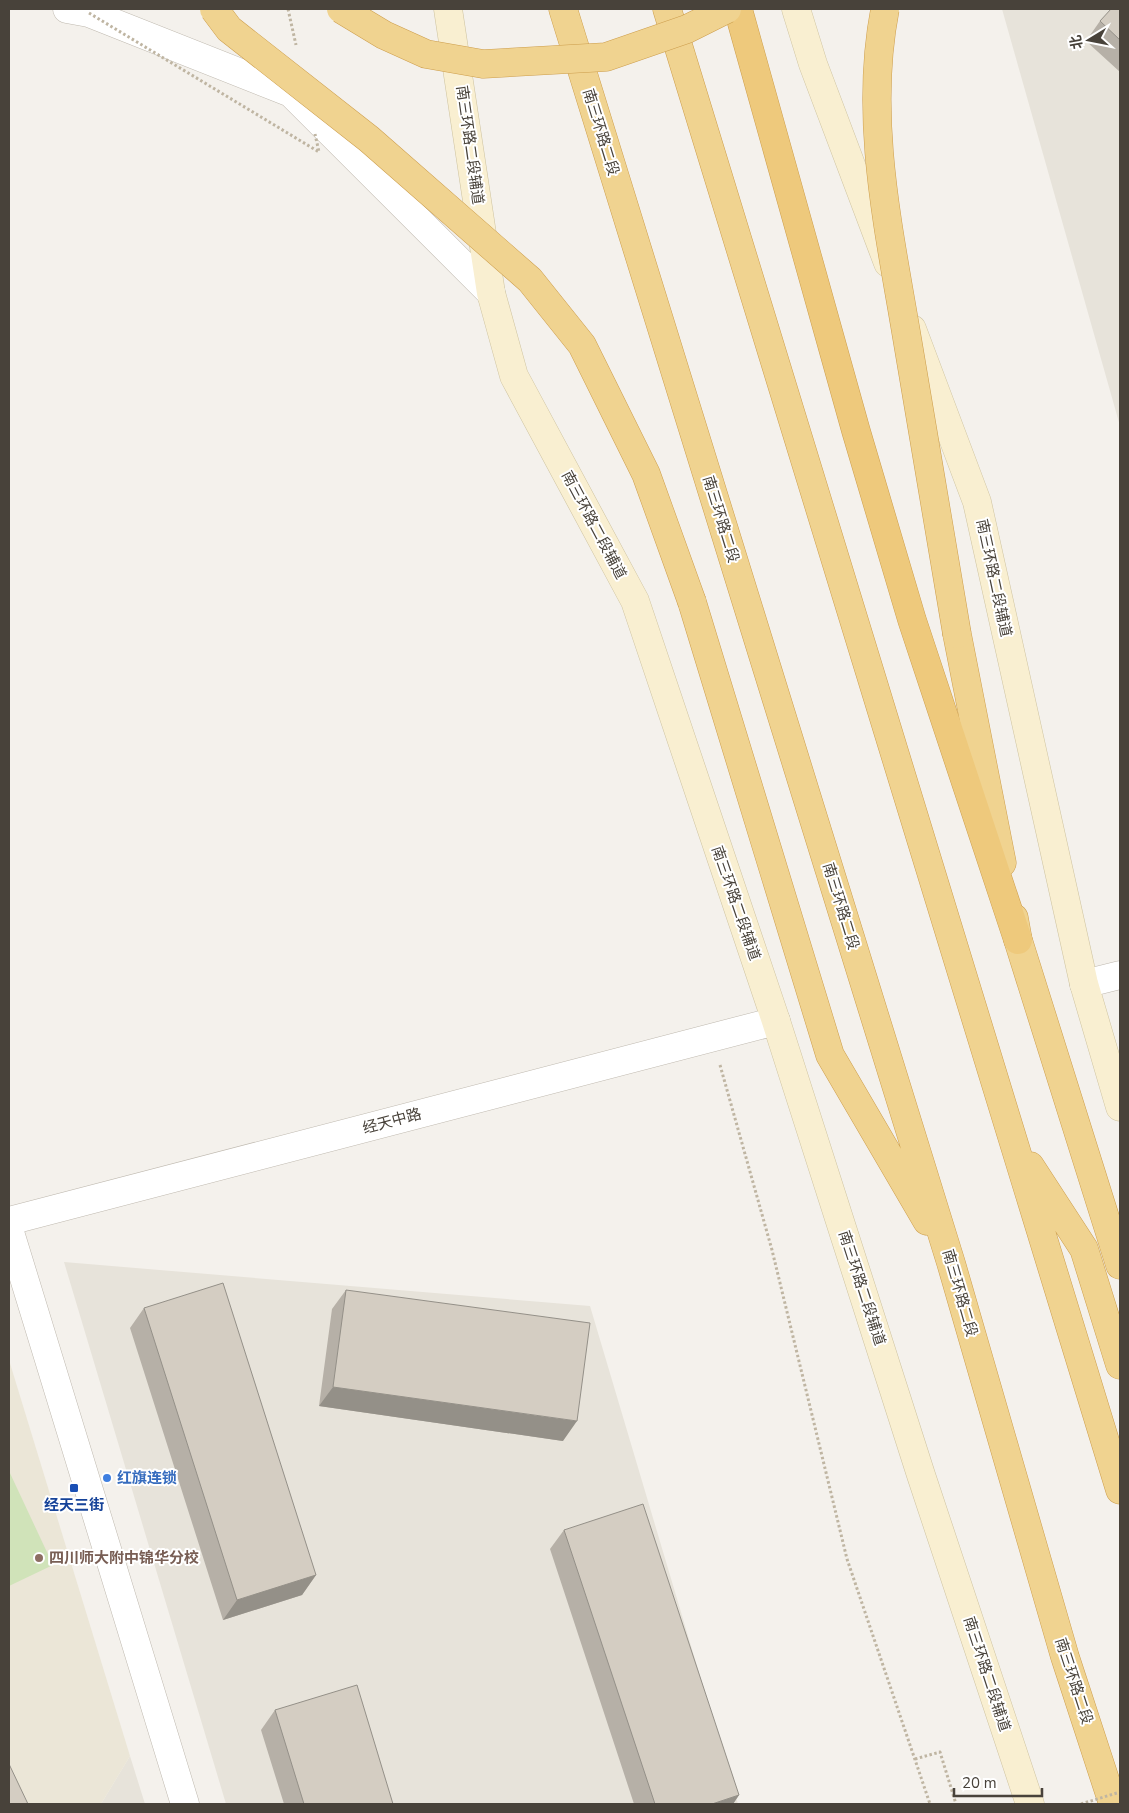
<svg xmlns="http://www.w3.org/2000/svg" width="1129" height="1813" font-family="'Nunito Sans','Noto Sans SC',sans-serif">
<style>
.residential{fill:#e7e3da}
.education{fill:#ebe6d7}
.green{fill:#d0e3b9}
.lines{fill:none;stroke-linecap:round;stroke-linejoin:round}
.tertiary-casing{stroke:#bfb9af;stroke-width:29}
.secondary-casing{stroke:#cec3a0;stroke-width:29}
.trunk-casing{stroke:#cd9e4d;stroke-width:29}
.motorway-casing{stroke:#cd9e4d;stroke-width:29}
.path{stroke:#bfb5a2;stroke-width:3;stroke-dasharray:2.5 2.5;stroke-linecap:butt}
.tertiary{stroke:#fff;stroke-width:28}
.secondary{stroke:#f9efd1;stroke-width:28}
.trunk{stroke:#f0d390;stroke-width:28}
.motorway{stroke:#eec97c;stroke-width:28}
.trunk-bridge-casing{stroke:#cd9e4d;stroke-width:29;stroke-linecap:butt}
.path-bridge{stroke:#bfb5a2;stroke-width:3;stroke-dasharray:2.5 2.5;stroke-linecap:butt}
.trunk-bridge{stroke:#f0d390;stroke-width:28}
.wall{fill:#b6b0a7}
.shaded-wall{fill:#949088}
.building{fill:#d4cdc2;stroke:#949088}
.shop-dot{fill:#3f7fe0;stroke:#fff;stroke-width:2}
.transit-dot{fill:#1a4fb4;stroke:#fff;stroke-width:2}
.education-dot{fill:#8d6e63;stroke:#fff;stroke-width:2}
.labels{text-anchor:middle;dominant-baseline:central;stroke-width:4;stroke-linejoin:round;paint-order:stroke}
.street-label{font-size:15px;fill:#48423a;stroke:#fff}
.shop-label{font-size:15px;font-weight:bold;fill:#366cbe;stroke:#fff;text-anchor:start}
.transit-label{font-size:15px;font-weight:bold;fill:#164399;stroke:#fff}
.education-label{font-size:15px;font-weight:bold;fill:#785e54;stroke:#fff;text-anchor:start}
</style>
<rect width="100%" height="100%" fill="#f4f1ec"/>
<!-- residential -->
<path class="residential" d="M 1002,9 L 1120,9 L 1120,426 Z
M 64,1262 L 590,1306 L 738,1804 L 226,1804 Z
M 130,1756 L 145,1804 L 101,1804 Z"/>
<!-- education -->
<path class="education" d="M 9,1360 L 130,1756 L 101,1804 L 9,1804 Z"/>
<!-- green -->
<path class="green" d="M 9,1471 L 53,1565 L 9,1586 Z"/>
<g class="lines">
<!-- tertiary casing -->
<g class="tertiary-casing">
<path id="tertiary" d="M 67,9 L 89,13 L 291,93 L 491,293
M 1084,984 L 1120,975
M 9,1221 L 776,1021
M 9,1229 L 185,1804"/>
</g>
<!-- secondary casing -->
<g class="secondary-casing">
<path id="secondary" d="M 448,9 L 491,293 L 514,376 L 635,601 L 776,1021 L 921,1475 L 1030,1804
M 796,9 L 813,64 L 888,263
M 912,329 L 977,502 L 1084,984 L 1120,1107"/>
</g>
<!-- trunk casing -->
<g class="trunk-casing">
<path id="trunk" d="M 563,9 L 951,1263 L 1065,1657 L 1113,1804
M 667,9 L 1120,1490
M 692,602 L 830,1055 L 927,1221
M 957,634 L 1002,863
M 1014,918 L 1018,940 L 1120,1265
M 1030,1166 L 1084,1249 L 1120,1365"/>
</g>
<!-- motorway casing -->
<g class="motorway-casing">
<path id="motorway" d="M 738,9 L 856,431 L 912,620 L 1018,940"/>
</g>
<!-- path -->
<path class="path" d="M 720,1065 L 772,1250 L 847,1559 L 930,1804
M 915,1759 L 940,1752 L 956,1804"/>
<!-- tertiary -->
<use href="#tertiary" class="tertiary"/>
<!-- secondary -->
<use href="#secondary" class="secondary"/>
<!-- trunk -->
<use href="#trunk" class="trunk"/>
<!-- motorway -->
<use href="#motorway" class="motorway"/>
<!-- trunk-bridge casing -->
<g class="trunk-bridge-casing">
<path id="trunk-bridge" d="M 214,9 L 229,29 L 369,139 L 530,280 L 582,345 L 646,474 L 692,602
M 341,9 L 384,35 L 426,54 L 483,64 L 606,57 L 687,29 L 727,9
M 885,9 C 864,117 888,225 906,332 C 923,433 940,533 957,634"/>
</g>
<!-- path-bridge -->
<path class="path-bridge" d="M 288,9 L 296,45
M 89,13 L 319,152 L 315,134
M 1081,1804 L 1120,1792"/>
<!-- trunk-bridge -->
<use href="#trunk-bridge" class="trunk-bridge"/>
</g>
<!-- wall -->
<path class="wall" d="M 1120,9 L 1120,72 L 1086,41 L 1100,21 Z
M 346,1290 L 563,1441 L 319,1406 L 332,1309 Z
M 144,1308 L 316,1575 L 302,1595 L 223,1620 L 130,1328 Z
M 564,1530 L 739,1795 L 733,1804 L 634,1804 L 550,1549 Z
M 275,1710 L 393,1804 L 284,1804 L 261,1730 Z"/>
<!-- shaded-wall -->
<path class="shaded-wall" d="M 333,1387 L 577,1421 L 563,1441 L 319,1406 Z
M 316,1575 L 302,1595 L 223,1620 L 237,1600 Z
M 739,1795 L 733,1804 L 712,1804 Z"/>
<!-- building -->
<path class="building" d="M 1111,9 L 1120,9 L 1120,40 L 1100,21 Z
M 223,1283 L 316,1575 L 237,1600 L 144,1308 Z
M 346,1290 L 590,1323 L 577,1421 L 333,1387 Z
M 643,1504 L 739,1795 L 712,1804 L 655,1804 L 564,1530 Z
M 357,1685 L 393,1804 L 304,1804 L 275,1710 Z
M 9,1764 L 28,1804 L 9,1804 Z"/>
<!-- markers -->
<circle class="shop-dot" cx="107" cy="1478" r="5"/>
<rect class="transit-dot" x="69" y="1483" width="10" height="10" rx="2.5"/>
<circle class="education-dot" cx="39" cy="1558" r="5"/>
<g class="labels">
<!-- street labels -->
<g class="street-label">
<text transform="translate(601 132) rotate(73)">南三环路二段</text>
<text transform="translate(470 145) rotate(82)">南三环路二段辅道</text>
<text transform="translate(721 519) rotate(73)">南三环路二段</text>
<text transform="translate(594 525) rotate(62)">南三环路二段辅道</text>
<text transform="translate(994 578) rotate(78)">南三环路二段辅道</text>
<text transform="translate(736 903) rotate(71)">南三环路二段辅道</text>
<text transform="translate(841 906) rotate(73)">南三环路二段</text>
<text transform="translate(392 1121) rotate(-15)">经天中路</text>
<text transform="translate(862 1288) rotate(72)">南三环路二段辅道</text>
<text transform="translate(960 1293) rotate(74)">南三环路二段</text>
<text transform="translate(987 1674) rotate(72)">南三环路二段辅道</text>
<text transform="translate(1074 1681) rotate(72)">南三环路二段</text>
</g>
<!-- shop labels -->
<g class="shop-label">
<text x="117" y="1478">红旗连锁</text>
</g>
<!-- transit labels -->
<g class="transit-label">
<text x="74" y="1505">经天三街</text>
</g>
<!-- education labels -->
<g class="education-label">
<text x="49" y="1558">四川师大附中锦华分校</text>
</g>
</g>
<!-- border -->
<rect width="1129" height="1813" fill="none" stroke="#48423a" stroke-width="20"/>
<!-- north arrow -->
<g transform="translate(1089 40) rotate(260)" stroke="#ffffff" stroke-width="4" paint-order="stroke">
<path d="M0-4L9 19L0 12L-9 19Z" fill="#48423a"/>
<text y="-8" font-size="14" font-weight="bold" text-anchor="middle" fill="#48423a">北</text>
</g>
<!-- scale -->
<path d="M954 1788v8h88v-8" fill="none" stroke="#48423a" stroke-width="2.5"/>
<text x="962" y="1788" font-size="15" fill="#48423a" stroke="#ffffff" stroke-width="4" paint-order="stroke">20 m</text>
</svg>
